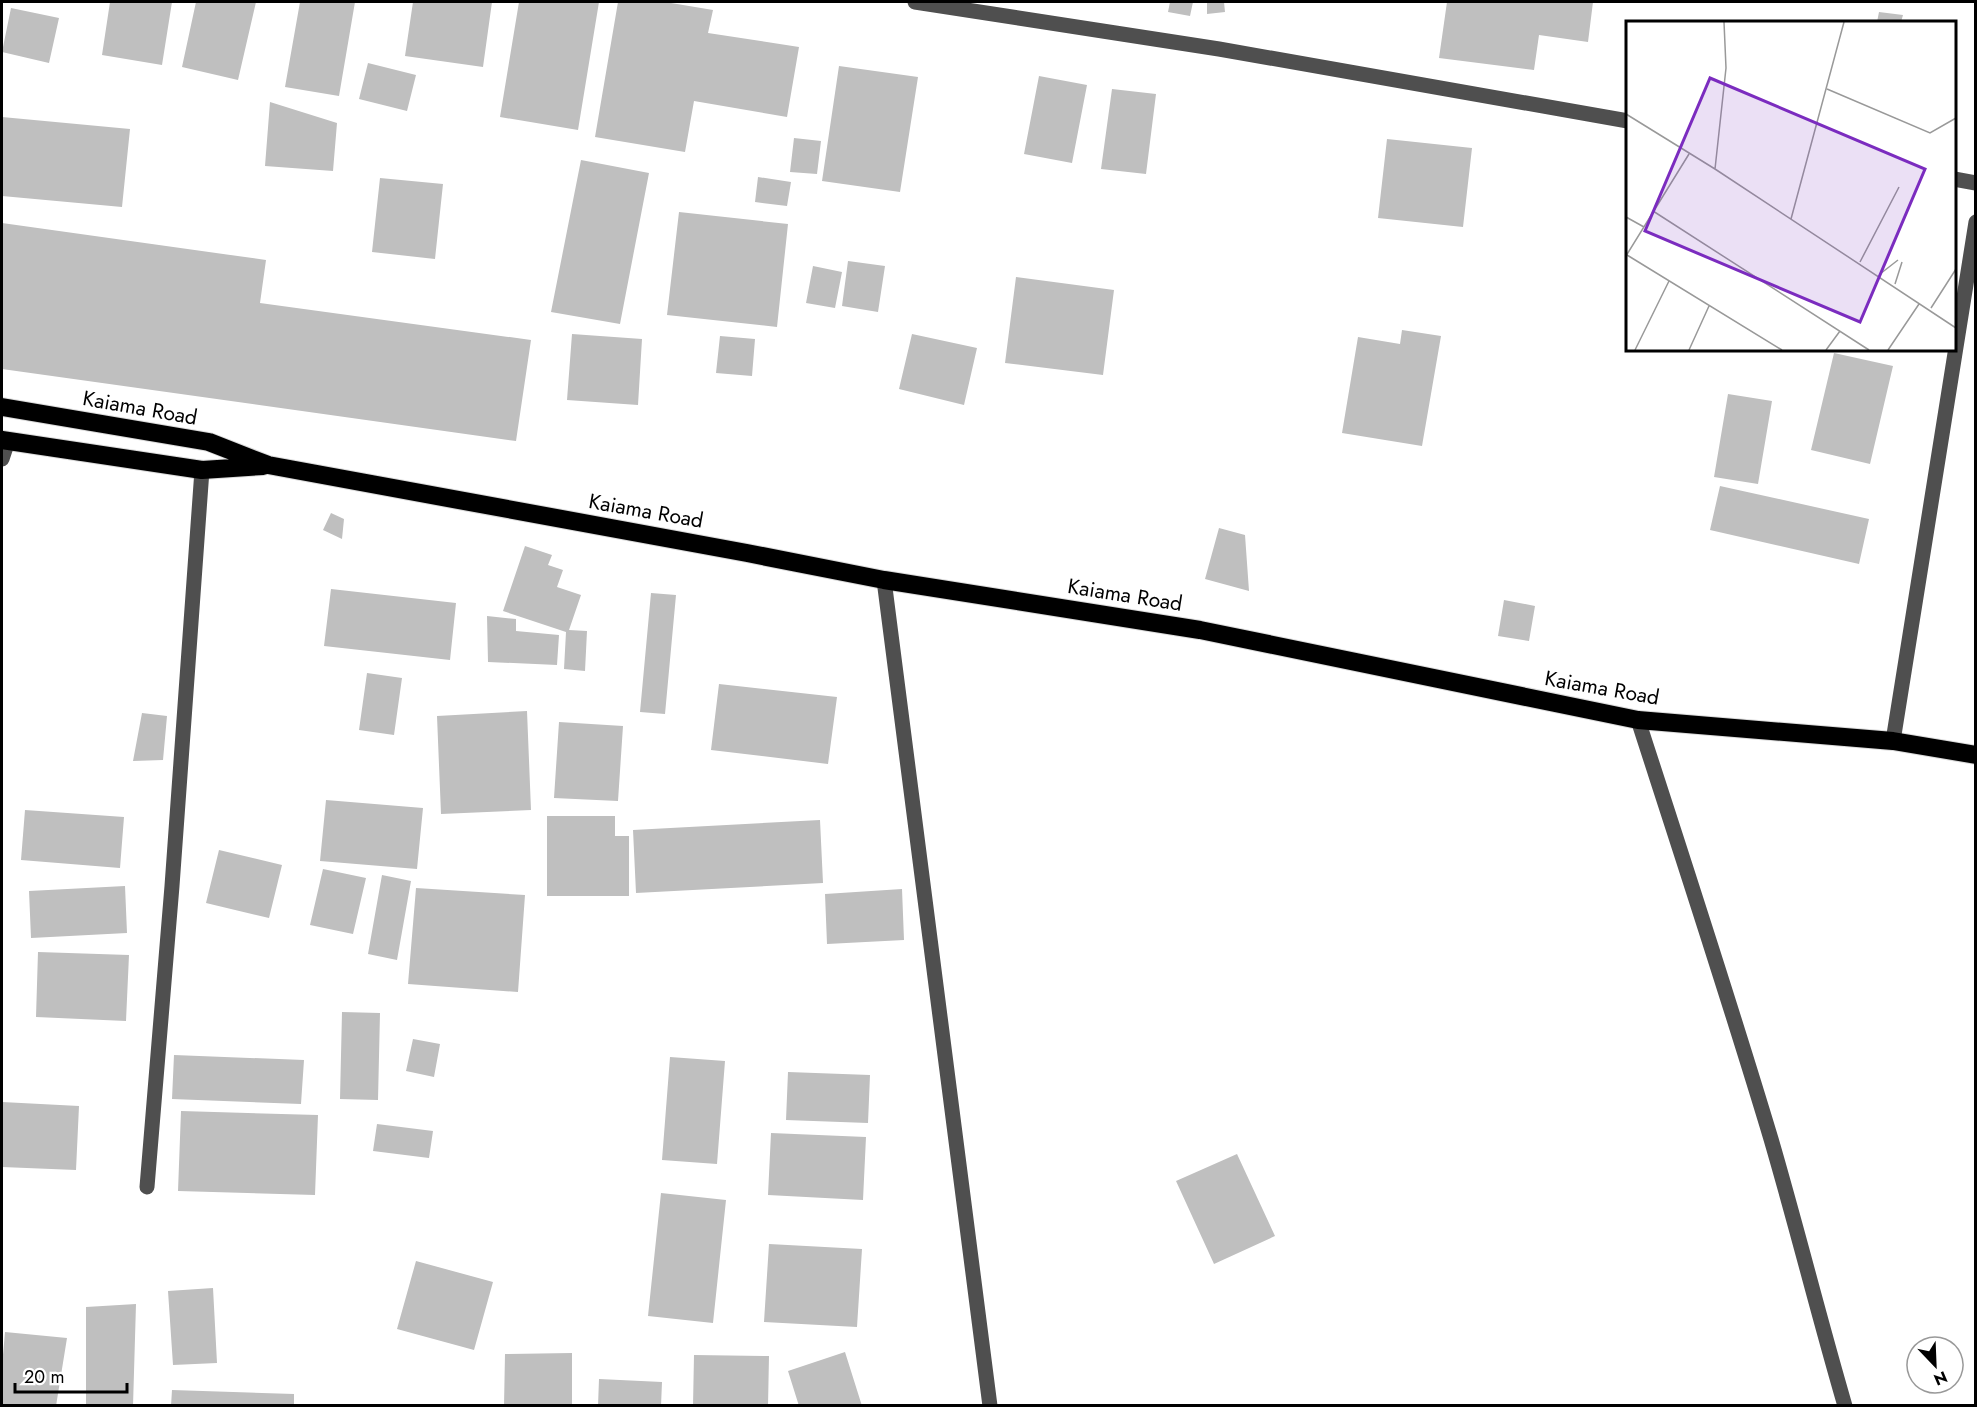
<svg xmlns="http://www.w3.org/2000/svg" width="1977" height="1407" font-family="Jost,sans-serif">
<style>
.building{fill:#bfbfbf}
.lines{fill:none;stroke-linecap:round;stroke-linejoin:round}
.highway-casing{stroke:#dbdbdb;stroke-width:20}
.minor{stroke:#4f4f4f;stroke-width:15}
.highway{stroke:#000;stroke-width:18}
.labels{text-anchor:middle;dominant-baseline:central;stroke-width:4.5;stroke-linejoin:round;paint-order:stroke}
.street-label{font-size:21px;fill:#000;stroke:#fff}
.inset-road{fill:none;stroke:#999;stroke-width:1.5}
.view{fill:#7b2cbf;fill-opacity:0.15;stroke:#7b2cbf;stroke-width:3}
.inset-edge{fill:none;stroke:#000;stroke-width:3}
</style>
<rect width="100%" height="100%" fill="#fff"/>
<!-- building -->
<path class="building" d="M 110,2 L 172,2 L 162,65 L 102,55 Z
M 196,2 L 256,2 L 238,80 L 182,67 Z
M 300,2 L 355,2 L 339,96 L 285,87 Z
M 413,2 L 492,2 L 483,67 L 405,56 Z
M 519,2 L 599,2 L 578,130 L 500,117 Z
M 618,2 L 665,2 L 713,10 L 708,33 L 799,47 L 787,117 L 694,101 L 685,152 L 595,137 Z
M 1170,2 L 1193,2 L 1190,16 L 1168,12 Z
M 1207,2 L 1224,2 L 1225,12 L 1207,14 Z
M 1447,2 L 1593,2 L 1588,42 L 1539,35 L 1534,70 L 1439,58 Z
M 11,8 L 59,18 L 49,63 L 2,52 Z
M 1879,12 L 1903,15 L 1901,22 L 1877,22 Z
M 368,63 L 416,75 L 407,111 L 359,99 Z
M 839,66 L 918,77 L 900,192 L 822,181 Z
M 1039,76 L 1087,85 L 1072,163 L 1024,154 Z
M 1112,89 L 1156,94 L 1146,174 L 1101,169 Z
M 270,102 L 337,123 L 333,171 L 265,166 Z
M 2,117 L 130,129 L 122,207 L 2,196 Z
M 794,138 L 821,141 L 817,174 L 790,172 Z
M 1387,139 L 1472,148 L 1463,227 L 1378,218 Z
M 581,160 L 649,173 L 620,324 L 551,312 Z
M 758,177 L 791,182 L 787,206 L 755,202 Z
M 380,178 L 443,184 L 435,259 L 372,252 Z
M 679,212 L 788,224 L 777,327 L 667,315 Z
M 2,223 L 266,260 L 260,303 L 531,340 L 516,441 L 2,369 Z
M 848,261 L 885,266 L 878,312 L 842,306 Z
M 813,266 L 842,272 L 835,308 L 806,303 Z
M 1016,277 L 1114,290 L 1103,375 L 1005,363 Z
M 1402,330 L 1441,336 L 1422,446 L 1342,433 L 1358,337 L 1400,344 Z
M 572,334 L 642,339 L 638,405 L 567,400 Z
M 912,334 L 977,348 L 964,405 L 899,389 Z
M 720,336 L 755,339 L 752,376 L 716,373 Z
M 1834,353 L 1893,366 L 1870,464 L 1811,450 Z
M 1728,394 L 1772,401 L 1758,484 L 1714,477 Z
M 1720,486 L 1869,519 L 1859,564 L 1710,530 Z
M 331,513 L 344,519 L 342,539 L 323,530 Z
M 1219,528 L 1245,535 L 1249,591 L 1205,579 Z
M 525,546 L 552,555 L 548,565 L 563,570 L 557,587 L 581,595 L 569,630 L 587,631 L 585,671 L 564,669 L 566,632 L 503,611 Z
M 331,589 L 456,603 L 450,660 L 324,646 Z
M 651,593 L 676,595 L 665,714 L 640,712 Z
M 1504,600 L 1535,606 L 1529,641 L 1498,636 Z
M 487,616 L 516,619 L 516,631 L 559,635 L 557,665 L 488,662 Z
M 367,673 L 402,678 L 394,735 L 359,730 Z
M 719,684 L 837,697 L 828,764 L 711,750 Z
M 527,711 L 531,810 L 441,814 L 437,716 Z
M 142,713 L 167,716 L 163,760 L 133,761 Z
M 559,722 L 623,726 L 618,801 L 554,798 Z
M 326,800 L 423,808 L 417,869 L 320,861 Z
M 25,810 L 124,817 L 120,868 L 21,860 Z
M 547,816 L 615,816 L 615,836 L 629,836 L 629,896 L 547,896 Z
M 820,820 L 823,883 L 636,893 L 633,830 Z
M 219,850 L 282,865 L 269,918 L 206,903 Z
M 323,869 L 366,878 L 353,934 L 310,925 Z
M 382,875 L 411,881 L 397,960 L 368,954 Z
M 125,886 L 127,933 L 31,938 L 29,891 Z
M 416,888 L 525,895 L 518,992 L 408,984 Z
M 902,889 L 904,940 L 827,944 L 825,894 Z
M 38,952 L 129,955 L 126,1021 L 36,1017 Z
M 342,1012 L 380,1013 L 378,1100 L 340,1099 Z
M 413,1039 L 440,1044 L 434,1077 L 406,1071 Z
M 174,1055 L 304,1060 L 301,1104 L 172,1099 Z
M 670,1057 L 725,1061 L 717,1164 L 662,1160 Z
M 788,1072 L 870,1075 L 868,1123 L 786,1120 Z
M 2,1102 L 79,1106 L 76,1170 L 2,1167 Z
M 181,1111 L 318,1115 L 315,1195 L 178,1191 Z
M 377,1124 L 433,1131 L 429,1158 L 373,1151 Z
M 771,1133 L 866,1137 L 863,1200 L 768,1195 Z
M 1237,1154 L 1275,1236 L 1214,1264 L 1176,1181 Z
M 661,1193 L 726,1200 L 713,1323 L 648,1316 Z
M 769,1244 L 862,1249 L 857,1327 L 764,1322 Z
M 416,1261 L 493,1282 L 474,1350 L 397,1329 Z
M 213,1288 L 217,1363 L 173,1365 L 168,1291 Z
M 136,1304 L 133,1406 L 86,1406 L 86,1307 Z
M 5,1332 L 67,1338 L 56,1406 L 2,1406 L 2,1366 Z
M 845,1352 L 862,1406 L 799,1406 L 788,1371 Z
M 572,1353 L 572,1406 L 504,1406 L 505,1354 Z
M 694,1355 L 769,1356 L 768,1406 L 693,1406 Z
M 599,1379 L 662,1382 L 661,1406 L 598,1406 Z
M 172,1390 L 294,1394 L 294,1406 L 171,1406 Z"/>
<g class="lines">
<!-- highway casing -->
<g class="highway-casing">
<path id="highway" d="M 2,407 L 209,442 L 268,465 L 747,553 L 884,580 L 1200,630 L 1638,720 L 1893,741 L 1976,755
M 2,440 L 202,470 L 263,466"/>
</g>
<!-- minor -->
<path class="minor" d="M 915,2 L 1219,49 L 1628,121
M 1954,179 L 1976,183
M 2,459 L 8,441
M 884,580 L 990,1406
M 1638,720 C 1683,859 1729,999 1771,1139 C 1797,1228 1819,1317 1845,1406
M 1893,741 L 1976,222
M 147,1187 L 172,886 L 202,470"/>
<!-- highway -->
<use href="#highway" class="highway"/>
</g>
<g class="labels">
<!-- street labels -->
<g class="street-label">
<text transform="translate(140 408) rotate(10)">Kaiama Road</text>
<text transform="translate(646 511) rotate(10)">Kaiama Road</text>
<text transform="translate(1125 595) rotate(9)">Kaiama Road</text>
<text transform="translate(1602 688) rotate(10)">Kaiama Road</text>
</g>
</g>
<!-- overview -->
<g transform="translate(1626 21)">
<rect width="330" height="330" fill="#fff"/>
<path class="inset-road" d="M 201,68 L 304,112 L 330,97M 0,93 L 89,148 L 330,307M 89,148 L 100,47 L 98,1M 27,190 L 243,329M 0,196 L 18,206M 165,198 L 218,1M 1,234 L 156,329M 0,235 L 63,133M 234,241 L 273,166M 254,253 L 272,239M 269,263 L 276,241M 305,287 L 330,248M 9,329 L 43,260M 63,329 L 83,285M 200,329 L 214,310M 262,329 L 293,283"/>
<path class="view" d="M 84,57 L 299,148 L 234,301 L 19,210 Z"/>
<rect width="330" height="330" class="inset-edge"/>
</g>
<!-- border -->
<rect width="1977" height="1407" fill="none" stroke="#000000" stroke-width="6"/>
<!-- north arrow -->
<g transform="translate(1935 1365) rotate(157)"><circle r="28" fill="#ffffff" stroke="#999999" stroke-width="1.5"/>
<path d="M0-4.5L10 22L0 15L-10 22Z" fill="#000000"/>
<text y="-9" font-size="16" font-weight="bold" text-anchor="middle" fill="#000000">N</text>
</g>
<!-- scale -->
<path d="M15 1383v9h112v-9" fill="none" stroke="#000000" stroke-width="3"/>
<text x="24" y="1383" font-size="18" fill="#000000" stroke="#ffffff" stroke-width="4.5" paint-order="stroke">20 m</text>
</svg>
